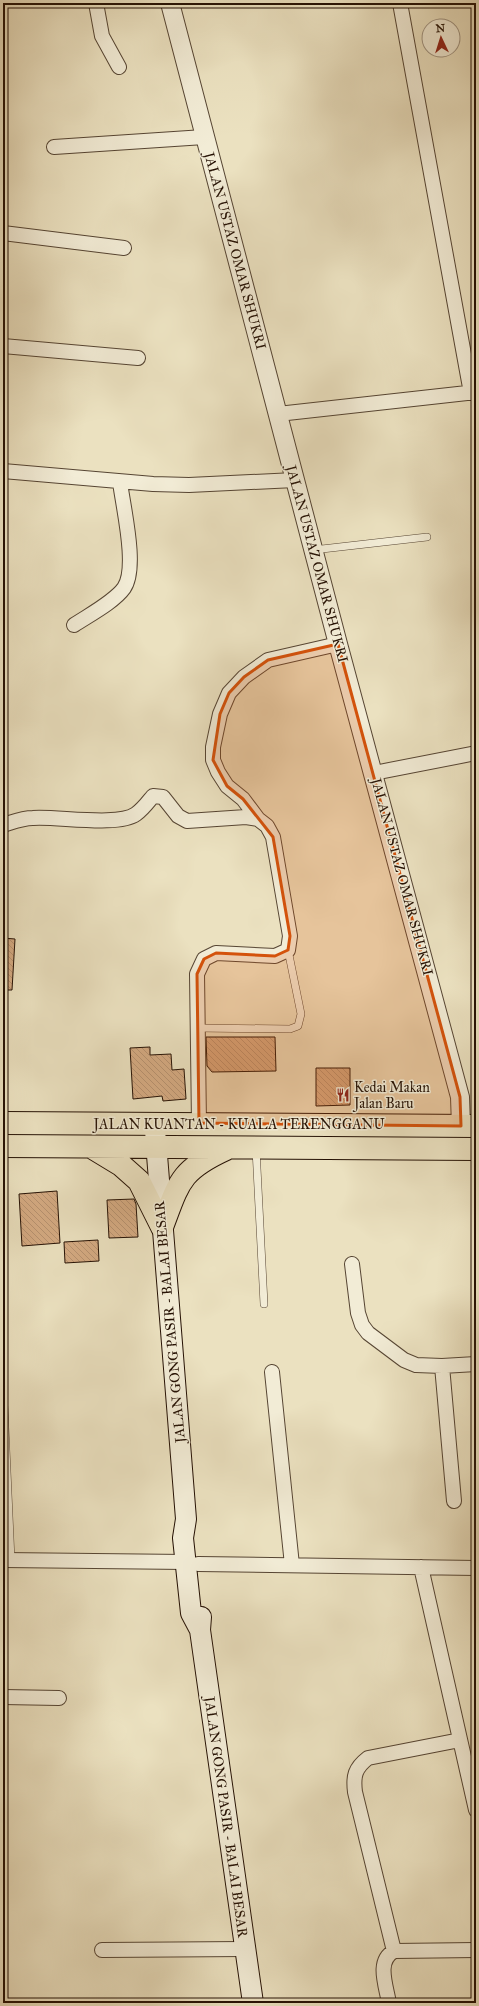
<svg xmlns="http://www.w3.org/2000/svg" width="479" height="2006" font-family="'IM FELL Great Primer',serif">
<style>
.building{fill:url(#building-back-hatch);stroke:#251104}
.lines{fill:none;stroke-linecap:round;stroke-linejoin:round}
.service-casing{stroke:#564533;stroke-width:8}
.minor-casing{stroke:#564533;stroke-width:16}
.tertiary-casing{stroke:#564533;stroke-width:20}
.secondary-casing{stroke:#251104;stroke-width:22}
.trunk-casing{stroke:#251104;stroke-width:24}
.service{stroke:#f2ecd6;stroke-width:7}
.minor{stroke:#f2ecd6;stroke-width:14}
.tertiary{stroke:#f2ecd6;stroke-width:18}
.secondary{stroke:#f2ecd6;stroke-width:20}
.trunk{stroke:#ebe1c0;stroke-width:22}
.marked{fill:#d4520b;fill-opacity:0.2;stroke:#d4520b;stroke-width:3;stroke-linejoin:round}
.labels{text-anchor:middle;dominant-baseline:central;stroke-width:3;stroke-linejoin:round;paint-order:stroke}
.street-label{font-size:14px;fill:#251104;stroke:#f2ecd6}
.poi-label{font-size:14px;fill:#251104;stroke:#f2ecd6;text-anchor:start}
</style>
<defs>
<pattern id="building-back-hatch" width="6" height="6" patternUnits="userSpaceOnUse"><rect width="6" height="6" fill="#d5ab83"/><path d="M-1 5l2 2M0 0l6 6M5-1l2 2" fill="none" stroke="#b79270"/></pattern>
</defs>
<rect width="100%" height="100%" fill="#ebe1c0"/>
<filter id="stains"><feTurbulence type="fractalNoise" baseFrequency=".005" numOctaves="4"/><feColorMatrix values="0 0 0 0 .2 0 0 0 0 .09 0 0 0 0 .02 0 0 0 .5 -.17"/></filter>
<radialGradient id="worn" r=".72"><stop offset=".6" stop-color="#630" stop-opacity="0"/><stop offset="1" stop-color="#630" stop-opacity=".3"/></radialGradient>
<!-- building -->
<path class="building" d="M 3,938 L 15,939 L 12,990 L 3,990 Z
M 206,1037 L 275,1037 L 276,1071 L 212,1072 L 207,1066 Z
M 150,1047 L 150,1055 L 171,1054 L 172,1070 L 184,1069 L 186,1099 L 163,1101 L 162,1096 L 133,1099 L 130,1048 Z
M 316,1068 L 350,1068 L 350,1105 L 316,1106 Z
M 57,1191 L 60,1243 L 22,1246 L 19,1194 Z
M 134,1199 L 136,1204 L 138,1237 L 109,1238 L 107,1200 Z
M 98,1240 L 99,1261 L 65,1263 L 64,1242 Z"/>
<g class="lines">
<!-- service casing -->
<g class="service-casing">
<path id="service" d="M 313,550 L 427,537
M 198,1028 L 290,1029 L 298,1026 L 301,1014 L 288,950
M 256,1149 L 264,1304
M 4,1405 L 11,1560"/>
</g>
<!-- minor casing -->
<g class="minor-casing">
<path id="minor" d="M 96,3 L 102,36 L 119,67
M 400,3 L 471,393
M 54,147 L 204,137
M 3,233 L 124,248
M 3,346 L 138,358
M 278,414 L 476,392
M 3,471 L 153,484 L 189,485 L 295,480
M 74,625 C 89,615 114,602 124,588 C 138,568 123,507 120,482
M 374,773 L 476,753
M 258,819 L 243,799 L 227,786 L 218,772 L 213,760 L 213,747 L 220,714 L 229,693 L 244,677 L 268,660 L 338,644
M 3,825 C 13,822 22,818 33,818 C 57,816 118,827 136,814 C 143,809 148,802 153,796 L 163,797 L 178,816 L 187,821 L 246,817 L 258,819 L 267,826 L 273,837 L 290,936 L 288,950 L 275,956 L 216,953 L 204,959 L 197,974 L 199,1123
M 352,1264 L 358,1313 L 362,1325 L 368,1333 L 404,1360 L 416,1365 L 442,1366 L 476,1364
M 442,1366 L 454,1501
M 272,1372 L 292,1565
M 3,1560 L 186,1562
M 198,1564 L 476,1568
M 421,1567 L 476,1810
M 3,1697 L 59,1698
M 102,1950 L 244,1949
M 394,1951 L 355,1792 C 353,1776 355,1768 368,1758 L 460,1740
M 389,2003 C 386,1985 376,1961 394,1951 L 476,1950"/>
</g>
<!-- tertiary casing -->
<g class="tertiary-casing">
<path id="tertiary" d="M 170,3 L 338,644 L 460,1097 L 461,1126"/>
</g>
<!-- secondary casing -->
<g class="secondary-casing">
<path id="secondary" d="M 155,1130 L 186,1519 L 183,1538 L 191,1613 L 200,1630
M 201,1617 L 200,1630 L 253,2003"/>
</g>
<!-- trunk casing -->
<g class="trunk-casing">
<path id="trunk" d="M 3,1123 L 476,1126
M 3,1146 L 476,1149
M 93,1148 L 121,1165 L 139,1181 L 162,1227
M 162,1227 C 179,1182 180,1170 226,1149"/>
</g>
<!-- service -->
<use href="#service" class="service"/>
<!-- minor -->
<use href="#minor" class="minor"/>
<!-- tertiary -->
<use href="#tertiary" class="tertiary"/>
<!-- secondary -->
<use href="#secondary" class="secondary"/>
<!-- trunk -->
<use href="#trunk" class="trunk"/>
</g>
<!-- marked area -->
<path class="marked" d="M 338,644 L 460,1097 L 461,1126 L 199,1123 L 197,974 L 204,959 L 216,953 L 275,956 L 288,950 L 290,936 L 273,837 L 243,799 L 227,786 L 213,760 L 220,714 L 229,693 L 244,677 L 268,660 Z"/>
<!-- icons -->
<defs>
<g id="restaurant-bare" transform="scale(1.08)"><path d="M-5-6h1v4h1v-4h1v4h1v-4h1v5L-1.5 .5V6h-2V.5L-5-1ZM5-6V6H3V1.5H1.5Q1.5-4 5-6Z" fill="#8f2418" stroke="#f2ecd6" stroke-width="2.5" paint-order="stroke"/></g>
</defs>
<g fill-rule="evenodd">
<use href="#restaurant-bare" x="343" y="1095"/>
</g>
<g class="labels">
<!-- street labels -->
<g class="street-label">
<text transform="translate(235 251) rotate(75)">JALAN USTAZ OMAR SHUKRI</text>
<text transform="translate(317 564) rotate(75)">JALAN USTAZ OMAR SHUKRI</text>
<text transform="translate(402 877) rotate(75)">JALAN USTAZ OMAR SHUKRI</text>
<text x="239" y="1124">JALAN KUANTAN - KUALA TERENGGANU</text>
<text transform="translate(170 1322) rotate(-95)">JALAN GONG PASIR - BALAI BESAR</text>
<text transform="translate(226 1817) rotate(82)">JALAN GONG PASIR - BALAI BESAR</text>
</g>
<!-- poi labels -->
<g class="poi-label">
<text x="354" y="1087">Kedai Makan<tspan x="354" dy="16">Jalan Baru</tspan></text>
</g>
</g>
<!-- margin -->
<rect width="479" height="2006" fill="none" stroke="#ebe1c0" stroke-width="16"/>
<rect x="4" y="4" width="471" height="1998" fill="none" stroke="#251104" stroke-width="2"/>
<rect x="8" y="8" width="463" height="1990" fill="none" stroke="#251104"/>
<!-- north arrow -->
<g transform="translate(441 38) rotate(356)"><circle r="19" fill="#f2ecd6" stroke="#a09482"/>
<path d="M0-3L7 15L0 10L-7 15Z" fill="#8f2418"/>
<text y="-6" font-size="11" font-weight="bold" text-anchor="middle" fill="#251104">N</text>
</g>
<rect width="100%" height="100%" filter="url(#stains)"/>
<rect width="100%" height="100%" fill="url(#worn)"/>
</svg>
